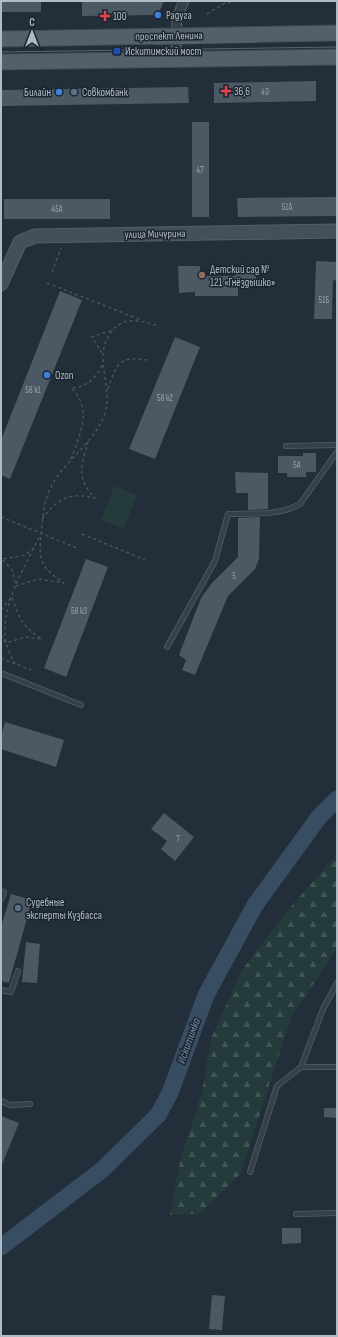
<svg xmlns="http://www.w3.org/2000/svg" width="338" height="1337" font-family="'Sofia Sans Condensed',sans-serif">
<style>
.forest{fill:url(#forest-firs)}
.pitch{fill:#253b3b}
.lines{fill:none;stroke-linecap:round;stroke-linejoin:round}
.river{stroke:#384d62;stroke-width:17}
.building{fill:#4b5965}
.lane-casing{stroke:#545e67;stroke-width:6}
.street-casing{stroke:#545e67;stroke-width:11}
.secondary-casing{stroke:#545e67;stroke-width:15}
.primary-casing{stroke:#3f4952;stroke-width:17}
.path{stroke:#445859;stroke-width:1.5;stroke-dasharray:3 3;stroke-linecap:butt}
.lane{stroke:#364049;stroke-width:4.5}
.street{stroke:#364049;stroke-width:9}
.secondary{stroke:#444f5c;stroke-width:13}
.primary{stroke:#545f69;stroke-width:15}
.tram{stroke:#586470;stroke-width:1}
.shop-dot{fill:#3f7fe0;stroke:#1b252e;stroke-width:1.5}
.health-dot{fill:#e0444e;stroke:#1b252e;stroke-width:1.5}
.transit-dot{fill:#1a4fb4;stroke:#1b252e;stroke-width:1.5}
.service-dot{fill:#5c6f8a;stroke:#1b252e;stroke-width:1.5}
.education-dot{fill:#8d6e63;stroke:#1b252e;stroke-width:1.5}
.labels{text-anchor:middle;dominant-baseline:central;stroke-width:3;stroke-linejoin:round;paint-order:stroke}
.number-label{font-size:9px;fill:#98a2ad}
.poi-label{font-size:11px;fill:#b1bbc5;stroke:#1b252e;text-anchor:start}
.street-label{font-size:11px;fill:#b1bbc5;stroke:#1b252e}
.water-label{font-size:12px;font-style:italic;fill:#728ea8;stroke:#1b252e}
</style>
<defs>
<pattern id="forest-firs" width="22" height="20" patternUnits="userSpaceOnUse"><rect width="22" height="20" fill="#253b3b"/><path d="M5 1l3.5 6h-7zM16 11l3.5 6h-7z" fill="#425556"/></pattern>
</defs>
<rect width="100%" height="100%" fill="#222e39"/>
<!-- forest -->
<path class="forest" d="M 337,854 L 337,949 L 291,1017 L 241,1173 L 200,1214 L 170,1215 L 180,1161 L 202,1092 L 211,1039 L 242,970 L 287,911 Z"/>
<!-- pitch -->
<path class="pitch" d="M 114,486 L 137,495 L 124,529 L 101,520 Z"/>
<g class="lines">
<!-- river -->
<path class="river" d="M 1,1247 L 102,1170 L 158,1115 L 170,1093 L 206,995 L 255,905 L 319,817 L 337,799"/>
</g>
<!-- building -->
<path class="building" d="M 1,1 L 41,1 L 41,12 L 1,12 Z
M 82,1 L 164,1 L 158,15 L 82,16 Z
M 316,81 L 316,101 L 214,103 L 214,83 Z
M 188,87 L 189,103 L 1,106 L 1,90 Z
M 192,122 L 209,122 L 209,217 L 192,217 Z
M 337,197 L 337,216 L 238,217 L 237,198 Z
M 4,199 L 110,199 L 110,219 L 4,219 Z
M 316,261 L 337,262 L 337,281 L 333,280 L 332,319 L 314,319 Z
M 178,266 L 200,266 L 200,276 L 235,276 L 235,266 L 256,266 L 256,287 L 238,287 L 238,296 L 195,296 L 195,292 L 179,293 Z
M 60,291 L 82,300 L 10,479 L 1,475 L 1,440 Z
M 175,337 L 200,347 L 155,459 L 129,449 Z
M 303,453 L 316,453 L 316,472 L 306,472 L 306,477 L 287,477 L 287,473 L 278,473 L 278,456 L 303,456 Z
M 235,472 L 268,473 L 268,509 L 248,510 L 248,493 L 236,493 Z
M 260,517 L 259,559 L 255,569 L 228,596 L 195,675 L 182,670 L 186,660 L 179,655 L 201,598 L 212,583 L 238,557 L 238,518 Z
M 86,559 L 108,567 L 66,677 L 44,668 Z
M 5,722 L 64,740 L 56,767 L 1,749 L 1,736 Z
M 164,813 L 194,837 L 175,861 L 161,849 L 167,841 L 151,829 Z
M 11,894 L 32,900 L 9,983 L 1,981 L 1,927 Z
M 26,942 L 40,944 L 37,983 L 22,982 Z
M 324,1108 L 337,1108 L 337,1118 L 324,1117 Z
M 1,1116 L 19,1123 L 1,1167 Z
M 282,1228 L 301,1228 L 301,1243 L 282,1244 Z
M 212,1295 L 225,1296 L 222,1330 L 209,1329 Z"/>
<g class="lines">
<!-- lane casing -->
<g class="lane-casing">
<path id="lane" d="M 286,446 L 337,445
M 167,647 L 215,561 L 228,514 C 251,513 280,516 300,504 L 337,452
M 1,673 L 81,705
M 1,891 L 4,892 L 1,900
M 1,990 L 11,992 L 18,971
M 301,1067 L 337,1067
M 1,1101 L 10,1105 L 30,1104
M 250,1172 L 277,1086 L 301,1067 L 323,1009 L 337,983
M 296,1214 L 337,1213"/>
</g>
<!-- street casing -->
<g class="street-casing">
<path id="street" d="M 176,59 L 177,17 L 184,1"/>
</g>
<!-- secondary casing -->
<g class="secondary-casing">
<path id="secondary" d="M 1,284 L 20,242 L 35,236 L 337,231"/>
</g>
<!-- primary casing -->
<g class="primary-casing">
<path id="primary" d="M 1,39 L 337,33
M 1,62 L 337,57"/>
</g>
<!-- path -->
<path class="path" d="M 207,14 L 225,3 L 236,1
M 52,272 L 61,248
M 47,283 L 141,320
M 102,353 L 92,337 L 112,330
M 108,389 C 116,365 119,355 147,360
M 71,459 C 80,435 93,408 71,388 C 88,387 96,378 103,363
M 1,517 L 77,548
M 42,519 C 58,498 69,492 95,498 C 76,479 81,466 88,442
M 82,534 L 145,560
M 34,548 L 25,555 L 2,559 L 12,570 L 16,586 L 39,579 L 64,583 C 42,568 38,562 41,535 C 43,518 43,502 52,485 C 66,459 95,443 105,413 C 113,386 92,355 112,331 C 124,315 143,321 159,326
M 1,610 L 10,599
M 1,635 L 6,643 L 25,637 L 42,639 C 23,627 19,619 12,597
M 1,658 L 31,670
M 15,664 C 11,655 5,645 5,634 C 3,600 26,566 40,535"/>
<!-- lane -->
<use href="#lane" class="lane"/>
<!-- street -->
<use href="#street" class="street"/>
<!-- secondary -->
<use href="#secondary" class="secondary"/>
<!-- primary -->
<use href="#primary" class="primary"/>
<!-- tram -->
<path class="tram" d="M 155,44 L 257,42
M 1,52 L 337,47"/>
</g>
<!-- markers -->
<g class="shop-dot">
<circle cx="158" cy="15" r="4"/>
<circle cx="59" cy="92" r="4"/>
<circle cx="47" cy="375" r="4"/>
</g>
<g class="health-dot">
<path d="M103 10h4v4h4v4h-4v4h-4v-4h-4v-4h4z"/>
<path d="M224 85h4v4h4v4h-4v4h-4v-4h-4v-4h4z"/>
</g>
<rect class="transit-dot" x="113" y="47" width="8" height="8" rx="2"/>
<g class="service-dot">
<circle cx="74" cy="92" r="4"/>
<circle cx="18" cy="908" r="4"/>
</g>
<circle class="education-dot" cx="202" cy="275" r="4"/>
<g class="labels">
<!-- number labels -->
<g class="number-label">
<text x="265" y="92">49</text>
<text x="200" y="170">47</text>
<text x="287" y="207">51А</text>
<text x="57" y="209">45А</text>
<text x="324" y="300">51Б</text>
<text x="33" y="390">58 к1</text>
<text x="165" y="398">58 к2</text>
<text x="297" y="465">5А</text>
<text x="234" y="576">5</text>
<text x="79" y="611">58 к3</text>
<text x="178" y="839">7</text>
</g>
<!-- poi labels -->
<g class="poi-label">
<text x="166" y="15">Радуга</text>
<text x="113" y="16">100</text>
<text x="125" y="51">Искитимский мост</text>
<text x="234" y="91">36,6</text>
<text x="51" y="92" text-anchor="end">Билайн</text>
<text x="82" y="92">Совкомбанк</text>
<text x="210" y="269">Детский сад №<tspan x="210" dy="13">121 «Гнёздышко»</tspan></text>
<text x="55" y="375">Ozon</text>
<text x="26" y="902">Судебные<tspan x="26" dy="13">эксперты Кузбасса</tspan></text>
</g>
<!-- street labels -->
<g class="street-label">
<text transform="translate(169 36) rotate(-1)">проспект Ленина</text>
<text transform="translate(155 234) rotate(-1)">улица Мичурина</text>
</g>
<!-- water labels -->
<g class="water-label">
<text transform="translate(189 1041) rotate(-70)">Искитимка</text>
</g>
</g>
<!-- border -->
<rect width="338" height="1337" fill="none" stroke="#b1bbc5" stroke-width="4"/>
<!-- north arrow -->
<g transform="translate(32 32)" stroke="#1b252e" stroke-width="3" paint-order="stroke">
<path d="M0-3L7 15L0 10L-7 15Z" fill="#b1bbc5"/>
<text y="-6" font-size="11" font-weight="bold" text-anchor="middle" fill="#b1bbc5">С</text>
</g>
</svg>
